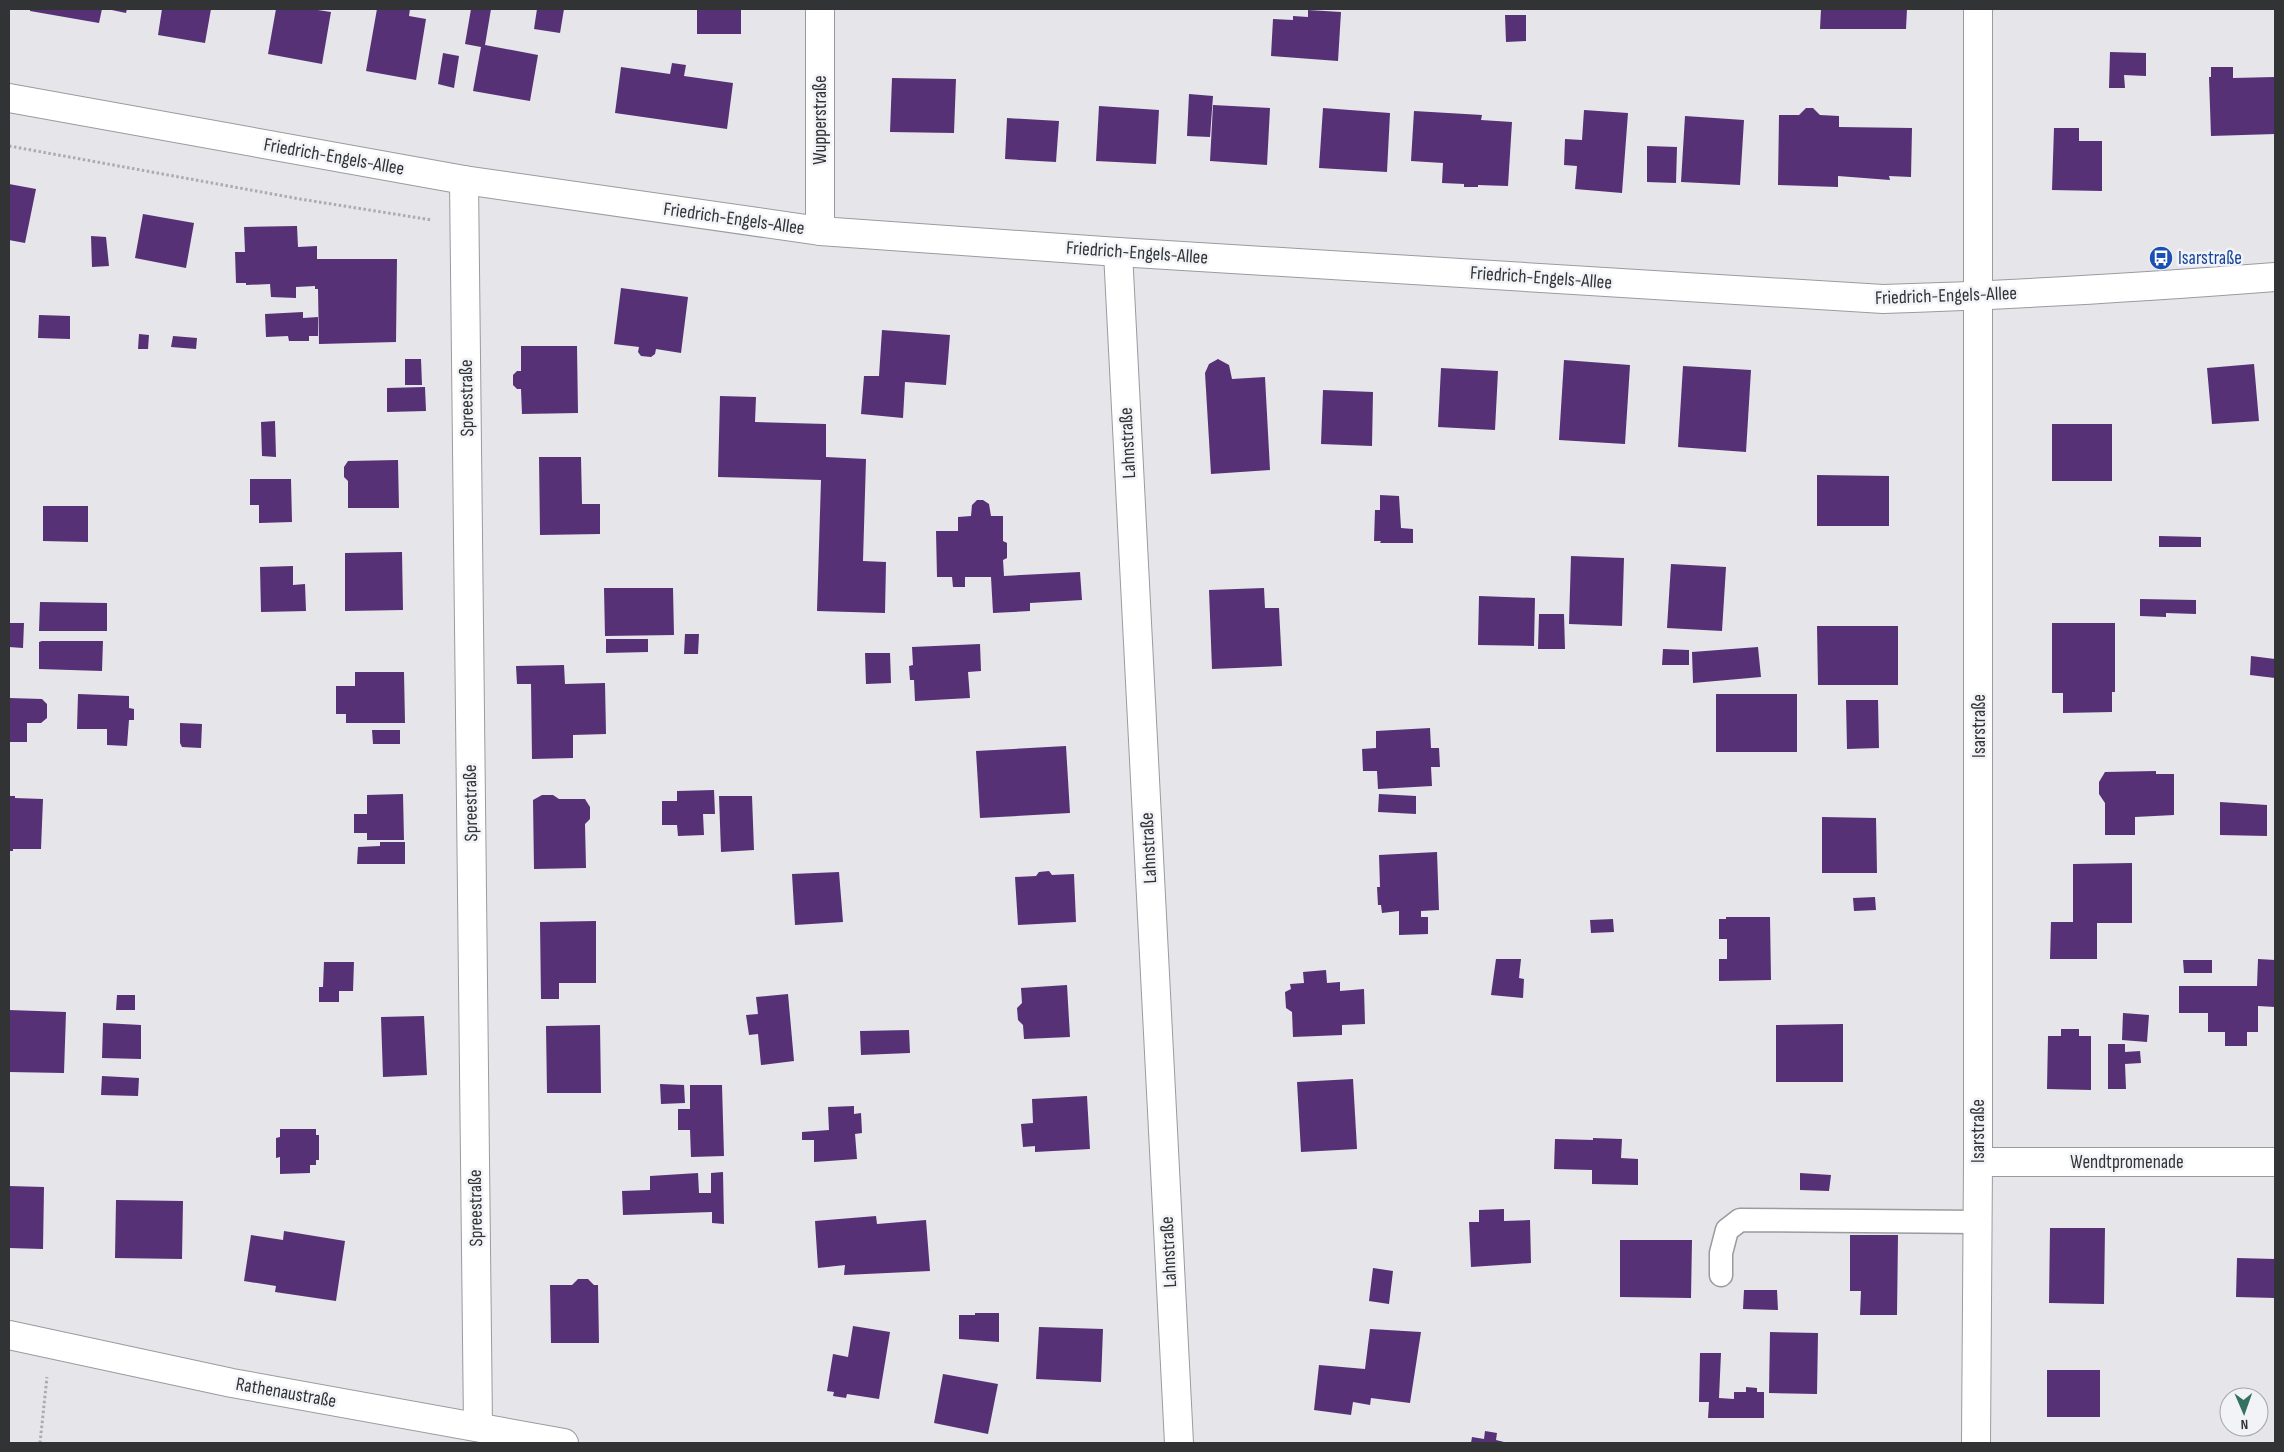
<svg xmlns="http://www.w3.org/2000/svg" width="2284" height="1452" font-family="'Sofia Sans Condensed',sans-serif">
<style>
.building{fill:#573175}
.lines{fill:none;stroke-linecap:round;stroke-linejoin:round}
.service-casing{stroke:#9a9b9f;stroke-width:25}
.minor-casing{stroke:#9a9b9f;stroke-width:30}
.tertiary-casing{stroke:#9a9b9f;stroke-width:30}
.path{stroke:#abacb0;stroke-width:3;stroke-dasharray:2.5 2.5;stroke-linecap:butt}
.service{stroke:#fff;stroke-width:22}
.minor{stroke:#fff;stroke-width:28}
.tertiary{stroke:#fff;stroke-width:28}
.labels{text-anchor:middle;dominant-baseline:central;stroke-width:5;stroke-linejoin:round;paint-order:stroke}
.street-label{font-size:19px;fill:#323334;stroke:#f2f3f7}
.transit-label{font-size:19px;fill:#164399;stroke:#f2f3f7;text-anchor:start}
</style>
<rect width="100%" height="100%" fill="#e5e5ea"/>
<!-- building -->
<path class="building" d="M 30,9 L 102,9 L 99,23 L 30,11 Z
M 107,9 L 127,9 L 126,13 Z
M 162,9 L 211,9 L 205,43 L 158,35 Z
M 276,9 L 311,9 L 331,12 L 322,64 L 268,54 Z
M 377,9 L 410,9 L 409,16 L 426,19 L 416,80 L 366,71 Z
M 471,9 L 491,9 L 485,45 L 538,55 L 530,101 L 473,91 L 481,47 L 465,44 Z
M 537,9 L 564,9 L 560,33 L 534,29 Z
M 697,9 L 741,9 L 741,34 L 697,34 Z
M 1821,9 L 1907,9 L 1906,29 L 1820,29 Z
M 1308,10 L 1341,12 L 1338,61 L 1271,56 L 1273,19 L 1293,20 L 1293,16 L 1308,17 Z
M 1505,15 L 1526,15 L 1526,41 L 1506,42 Z
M 2110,52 L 2146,53 L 2146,76 L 2124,75 L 2125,88 L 2109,88 Z
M 443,53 L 459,56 L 454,88 L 438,84 Z
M 672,63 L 686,65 L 684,76 L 733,83 L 727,129 L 615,113 L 621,67 L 670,74 Z
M 2211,67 L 2233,67 L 2233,78 L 2275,77 L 2275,134 L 2211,136 L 2209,77 L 2211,77 Z
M 892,78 L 956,79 L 954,133 L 890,132 Z
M 1189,94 L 1213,96 L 1210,137 L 1187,136 Z
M 1213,105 L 1270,108 L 1267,165 L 1210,161 Z
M 1099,106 L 1159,110 L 1156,164 L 1096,161 Z
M 1323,108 L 1390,113 L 1387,172 L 1319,168 Z
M 1806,108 L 1813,108 L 1820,115 L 1839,116 L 1839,127 L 1912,128 L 1911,177 L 1889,176 L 1890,180 L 1838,176 L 1838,187 L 1778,185 L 1779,115 L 1799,115 Z
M 1584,110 L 1628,113 L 1622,193 L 1575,189 L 1577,166 L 1564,165 L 1565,139 L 1582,140 Z
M 1414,111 L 1482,115 L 1481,120 L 1512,122 L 1508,186 L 1478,185 L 1478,187 L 1464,187 L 1464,184 L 1442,183 L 1443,163 L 1411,161 Z
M 1685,116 L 1744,120 L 1740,185 L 1681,182 Z
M 1007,118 L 1059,121 L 1056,162 L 1005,159 Z
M 2054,128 L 2079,128 L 2079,141 L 2102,141 L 2102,191 L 2052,190 Z
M 1647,146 L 1677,147 L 1676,183 L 1647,182 Z
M 9,184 L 36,189 L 25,243 L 9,240 Z
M 143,214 L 194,223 L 186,268 L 135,258 Z
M 297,226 L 298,247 L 317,246 L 317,259 L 397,259 L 396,342 L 319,344 L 318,289 L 315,289 L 315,286 L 296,287 L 296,298 L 271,297 L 270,284 L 246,285 L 246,283 L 236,283 L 235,252 L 245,252 L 244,227 Z
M 91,236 L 106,237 L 109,266 L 92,267 Z
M 621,288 L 688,297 L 681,353 L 656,349 L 655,354 L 651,357 L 641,356 L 638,352 L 639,347 L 614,344 Z
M 303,312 L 303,318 L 318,317 L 318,336 L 309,336 L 309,341 L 289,341 L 288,336 L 266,337 L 265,314 Z
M 39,315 L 70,316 L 70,339 L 38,338 Z
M 882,330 L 950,335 L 946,385 L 905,382 L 903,418 L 861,414 L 864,376 L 879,376 Z
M 139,334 L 149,335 L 148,349 L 138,349 Z
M 173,336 L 197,338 L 196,349 L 171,347 Z
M 521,346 L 577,346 L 578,413 L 522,414 L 521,389 L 517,389 L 513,385 L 513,375 L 517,371 L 521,371 Z
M 405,359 L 421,359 L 422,385 L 405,385 Z
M 1218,359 L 1229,365 L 1232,379 L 1265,377 L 1270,470 L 1211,474 L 1205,373 L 1209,364 Z
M 1564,360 L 1630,365 L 1625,444 L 1559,440 Z
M 2254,364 L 2259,421 L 2212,424 L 2207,368 Z
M 1683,366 L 1751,370 L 1746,452 L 1678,447 Z
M 1441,368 L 1498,371 L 1495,430 L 1438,427 Z
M 425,387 L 426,411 L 387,412 L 387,388 Z
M 1323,390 L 1373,392 L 1372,446 L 1321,444 Z
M 720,396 L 756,397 L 755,422 L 826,424 L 826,457 L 866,459 L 863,561 L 886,562 L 885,613 L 817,611 L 821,480 L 718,477 Z
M 275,421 L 276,457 L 262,456 L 261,422 Z
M 2052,424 L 2112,424 L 2112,481 L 2052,481 Z
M 539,457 L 581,457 L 582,504 L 600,504 L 600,534 L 540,535 Z
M 398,460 L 399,508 L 348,508 L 348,481 L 344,477 L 344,467 L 348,461 Z
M 1817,475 L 1889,476 L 1889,526 L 1817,526 Z
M 250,479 L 291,479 L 292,522 L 259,523 L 259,505 L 250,505 Z
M 1380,495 L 1399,496 L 1401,528 L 1413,529 L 1413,543 L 1380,543 L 1381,541 L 1374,541 L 1375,510 L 1380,510 Z
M 977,500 L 983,500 L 989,504 L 991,516 L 1003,516 L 1003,541 L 1007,543 L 1007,558 L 1003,560 L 1004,576 L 1080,572 L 1082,600 L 1030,603 L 1030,611 L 993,613 L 991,577 L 965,577 L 965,587 L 953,587 L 952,577 L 937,577 L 936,531 L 958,531 L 958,517 L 971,516 L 972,505 Z
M 43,506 L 88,506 L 88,542 L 43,541 Z
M 2159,536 L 2201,537 L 2201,547 L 2159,547 Z
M 402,552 L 403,610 L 345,611 L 345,553 Z
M 1571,556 L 1624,558 L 1622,626 L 1569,624 Z
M 1671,564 L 1726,567 L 1722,631 L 1667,628 Z
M 293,566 L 293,585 L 305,584 L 306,611 L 261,612 L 260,567 Z
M 604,588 L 673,588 L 674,635 L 605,636 Z
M 1264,588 L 1265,608 L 1279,608 L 1282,666 L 1212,669 L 1209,590 Z
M 1479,596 L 1535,598 L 1534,646 L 1478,645 Z
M 2140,599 L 2196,600 L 2196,614 L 2166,613 L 2166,617 L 2140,616 Z
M 40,602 L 107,603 L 107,631 L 39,631 Z
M 1539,614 L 1564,614 L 1565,649 L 1538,649 Z
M 9,623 L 24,623 L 23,648 L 9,647 Z
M 2052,623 L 2115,623 L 2115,692 L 2112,692 L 2112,712 L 2063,713 L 2063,693 L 2052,693 Z
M 1817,626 L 1898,626 L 1898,685 L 1818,685 Z
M 685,634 L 699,634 L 698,654 L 684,654 Z
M 606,639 L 648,639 L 648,652 L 606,653 Z
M 42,641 L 103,641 L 102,671 L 39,669 L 39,642 Z
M 980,644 L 981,671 L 968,672 L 970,698 L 915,701 L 914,680 L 910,680 L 909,666 L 913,665 L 912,647 Z
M 1758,647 L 1761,677 L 1693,683 L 1692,652 Z
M 1663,649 L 1689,650 L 1689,665 L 1662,665 Z
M 865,653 L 890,653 L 891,683 L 866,684 Z
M 2251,656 L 2275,659 L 2275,678 L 2250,675 Z
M 564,665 L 565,684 L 605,683 L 606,734 L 573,735 L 573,758 L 532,759 L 531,684 L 517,684 L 516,666 Z
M 355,672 L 404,672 L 405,723 L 346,723 L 346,714 L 336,714 L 336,686 L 355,686 Z
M 78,694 L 129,696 L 129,708 L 134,709 L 134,720 L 129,720 L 127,746 L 107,745 L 107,729 L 77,729 Z
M 1716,694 L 1797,694 L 1797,752 L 1716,752 Z
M 9,698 L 42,699 L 47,704 L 47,718 L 41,723 L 27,723 L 27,742 L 9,742 Z
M 1846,700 L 1878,700 L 1879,748 L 1847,749 Z
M 180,723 L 202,724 L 201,748 L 182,747 L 180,743 Z
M 1430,728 L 1431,748 L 1439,748 L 1440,767 L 1431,767 L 1432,786 L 1378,789 L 1377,771 L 1363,771 L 1362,749 L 1376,748 L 1376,731 Z
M 372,730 L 400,730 L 400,744 L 373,744 Z
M 1066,746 L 1070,813 L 980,818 L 976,751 Z
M 2156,771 L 2156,774 L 2174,774 L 2174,815 L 2135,817 L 2135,835 L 2105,835 L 2105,803 L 2099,794 L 2099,782 L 2105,772 Z
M 714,790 L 715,814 L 703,814 L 704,835 L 678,836 L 677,825 L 662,825 L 662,801 L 677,801 L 677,791 Z
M 403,794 L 404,840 L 367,840 L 367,833 L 354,833 L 354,814 L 367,814 L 367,795 Z
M 1379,794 L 1416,796 L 1416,814 L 1378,812 Z
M 542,795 L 553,795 L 559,799 L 585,799 L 590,807 L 590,819 L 585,824 L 586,868 L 534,869 L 533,800 Z
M 9,796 L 15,796 L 15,798 L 43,799 L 41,849 L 13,849 L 13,851 L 9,851 Z
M 719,796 L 752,796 L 754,850 L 721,852 Z
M 2220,802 L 2267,805 L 2267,836 L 2220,835 Z
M 1822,817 L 1876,818 L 1877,873 L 1822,873 Z
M 380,842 L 405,842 L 405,864 L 357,864 L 358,847 L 380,846 Z
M 1437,852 L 1439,910 L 1421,911 L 1421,917 L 1428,917 L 1428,934 L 1399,935 L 1399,911 L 1382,913 L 1381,905 L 1378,905 L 1377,887 L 1380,887 L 1379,855 Z
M 2132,863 L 2132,923 L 2097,923 L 2097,959 L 2050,959 L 2051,922 L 2073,922 L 2073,864 Z
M 1049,871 L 1052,875 L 1074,874 L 1076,922 L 1018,925 L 1015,877 L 1036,876 L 1039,872 Z
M 839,872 L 843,922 L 795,925 L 792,874 Z
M 1875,897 L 1876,910 L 1854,911 L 1853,898 Z
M 1726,917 L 1770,917 L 1771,980 L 1719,981 L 1719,959 L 1727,959 L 1727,939 L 1719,939 L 1719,919 L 1726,919 Z
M 1613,919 L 1614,932 L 1591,933 L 1590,920 Z
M 596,921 L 596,983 L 559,983 L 559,999 L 541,999 L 540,922 Z
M 1496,959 L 1521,959 L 1519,978 L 1524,979 L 1523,998 L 1491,995 Z
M 2258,959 L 2275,960 L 2275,1007 L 2258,1006 L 2258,1032 L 2247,1032 L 2247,1046 L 2225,1046 L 2225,1032 L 2208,1032 L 2208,1013 L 2179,1013 L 2179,986 L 2257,986 Z
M 2183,960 L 2212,960 L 2212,973 L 2184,973 Z
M 324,962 L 354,962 L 353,991 L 339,991 L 339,1002 L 319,1002 L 319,987 L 323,987 Z
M 1326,970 L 1327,983 L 1340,982 L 1340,991 L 1364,989 L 1365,1024 L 1342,1025 L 1342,1035 L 1293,1037 L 1292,1012 L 1286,1008 L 1285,992 L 1291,989 L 1290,984 L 1304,983 L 1303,972 Z
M 1067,985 L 1070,1037 L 1024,1039 L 1023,1025 L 1018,1020 L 1017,1008 L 1022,1003 L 1021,988 Z
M 788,994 L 794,1061 L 761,1065 L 758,1034 L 749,1035 L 746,1015 L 758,1014 L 756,997 Z
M 117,995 L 135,995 L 135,1010 L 116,1010 Z
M 9,1010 L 66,1012 L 64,1073 L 9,1072 Z
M 2123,1013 L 2149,1015 L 2147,1042 L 2122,1040 Z
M 424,1016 L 427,1075 L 383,1077 L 381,1017 Z
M 103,1023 L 141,1025 L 141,1059 L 102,1058 Z
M 1843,1024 L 1843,1082 L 1776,1082 L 1776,1025 Z
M 600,1025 L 601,1093 L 547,1093 L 546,1026 Z
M 2061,1029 L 2079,1029 L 2079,1036 L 2091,1036 L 2091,1090 L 2047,1089 L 2048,1036 L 2061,1036 Z
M 909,1030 L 910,1053 L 861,1055 L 860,1031 Z
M 2108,1044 L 2125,1044 L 2125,1052 L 2140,1051 L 2141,1063 L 2125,1064 L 2126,1089 L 2108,1089 Z
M 102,1076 L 139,1078 L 138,1096 L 101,1095 Z
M 1353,1079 L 1357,1149 L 1301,1152 L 1297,1082 Z
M 660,1084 L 684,1085 L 685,1103 L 661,1104 Z
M 690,1085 L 722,1085 L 724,1156 L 691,1157 L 690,1130 L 678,1130 L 678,1109 L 690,1109 Z
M 1087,1096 L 1090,1149 L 1035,1152 L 1035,1146 L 1023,1147 L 1021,1124 L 1033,1123 L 1032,1099 Z
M 854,1106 L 854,1114 L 861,1113 L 862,1133 L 855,1134 L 857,1159 L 814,1162 L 814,1140 L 802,1140 L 802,1132 L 829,1130 L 828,1107 Z
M 280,1129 L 316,1129 L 316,1135 L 319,1135 L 319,1160 L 316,1160 L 316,1165 L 310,1165 L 310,1173 L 280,1174 L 280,1157 L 276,1158 L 276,1138 L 280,1137 Z
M 1593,1138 L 1622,1139 L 1621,1158 L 1638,1159 L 1638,1185 L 1592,1184 L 1592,1170 L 1554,1169 L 1555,1139 L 1593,1140 Z
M 723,1172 L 724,1224 L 712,1223 L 712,1212 L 623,1215 L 622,1191 L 650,1190 L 650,1176 L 698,1173 L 699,1193 L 711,1193 L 711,1173 Z
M 1800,1173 L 1831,1175 L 1829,1191 L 1800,1190 Z
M 9,1186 L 44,1187 L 43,1249 L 9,1248 Z
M 116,1200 L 183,1201 L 182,1259 L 115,1258 Z
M 1504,1209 L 1504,1221 L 1530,1220 L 1531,1263 L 1471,1267 L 1469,1222 L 1479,1222 L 1479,1210 Z
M 876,1216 L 877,1224 L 926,1220 L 930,1271 L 844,1275 L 845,1265 L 818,1268 L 815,1221 Z
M 2050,1228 L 2105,1228 L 2104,1304 L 2049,1303 Z
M 284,1231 L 345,1241 L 336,1301 L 275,1292 L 276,1286 L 244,1281 L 251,1235 L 283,1240 Z
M 1850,1235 L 1898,1235 L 1897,1315 L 1860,1315 L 1861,1291 L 1850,1291 Z
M 1620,1240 L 1692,1240 L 1691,1298 L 1620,1297 Z
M 2237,1258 L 2275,1259 L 2275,1298 L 2236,1297 Z
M 1373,1268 L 1393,1271 L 1389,1304 L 1369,1301 Z
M 578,1279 L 588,1279 L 594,1285 L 598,1285 L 599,1343 L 551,1343 L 550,1285 L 572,1285 Z
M 1744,1290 L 1777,1290 L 1778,1310 L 1743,1309 Z
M 975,1313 L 999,1313 L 999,1342 L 959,1339 L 959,1315 L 975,1315 Z
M 853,1326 L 890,1332 L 879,1399 L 847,1394 L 846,1398 L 833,1396 L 834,1392 L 827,1391 L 833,1354 L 848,1357 Z
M 1039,1327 L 1103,1329 L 1101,1382 L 1036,1379 Z
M 1370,1329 L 1421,1332 L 1410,1403 L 1371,1398 L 1370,1405 L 1353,1402 L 1351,1415 L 1314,1410 L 1319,1365 L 1365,1369 Z
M 1770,1332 L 1818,1333 L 1817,1394 L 1769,1393 Z
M 1700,1353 L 1721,1353 L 1719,1398 L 1734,1399 L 1734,1392 L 1746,1392 L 1746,1387 L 1757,1388 L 1757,1392 L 1764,1392 L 1764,1418 L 1708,1418 L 1709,1402 L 1699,1402 Z
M 2047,1370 L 2100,1370 L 2100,1417 L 2047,1417 Z
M 943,1374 L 998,1384 L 988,1434 L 934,1423 Z
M 1485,1431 L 1497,1433 L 1496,1440 L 1508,1443 L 1471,1443 L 1472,1437 L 1484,1439 Z"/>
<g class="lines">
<!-- service casing -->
<g class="service-casing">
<path id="service" d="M 1721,1275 L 1721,1253 L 1727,1230 L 1740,1220 L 1978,1222"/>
</g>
<!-- minor casing -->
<g class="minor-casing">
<path id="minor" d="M 464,180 L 478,1427
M 820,231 L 820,9
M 1118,252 L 1179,1443
M 1978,1162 L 2275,1162
M 9,1335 L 232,1383 L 564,1443
M 1976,1443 L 1978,1162 L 1978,9"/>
</g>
<!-- tertiary casing -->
<g class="tertiary-casing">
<path id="tertiary" d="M 9,98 L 464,180 L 820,231 L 1118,252 L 1883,299 C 2014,295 2145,287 2275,277"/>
</g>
<!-- path -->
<path class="path" d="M 9,146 L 300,199 L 432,220
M 40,1443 L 47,1377"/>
<!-- service -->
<use href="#service" class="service"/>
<!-- minor -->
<use href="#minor" class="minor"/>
<!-- tertiary -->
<use href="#tertiary" class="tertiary"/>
</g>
<!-- icons -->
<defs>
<g id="bus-disc" transform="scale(1.25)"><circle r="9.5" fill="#1a4fb4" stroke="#f2f3f7"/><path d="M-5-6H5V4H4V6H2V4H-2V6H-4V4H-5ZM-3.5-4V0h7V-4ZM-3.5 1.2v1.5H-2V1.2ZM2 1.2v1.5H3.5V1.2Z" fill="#fff"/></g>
</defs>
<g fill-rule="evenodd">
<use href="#bus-disc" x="2161" y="258"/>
</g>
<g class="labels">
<!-- street labels -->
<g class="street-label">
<text transform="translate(820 120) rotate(-90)">Wupperstraße</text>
<text transform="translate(334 157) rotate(10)">Friedrich-Engels-Allee</text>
<text transform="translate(734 219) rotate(8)">Friedrich-Engels-Allee</text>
<text transform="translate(1137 253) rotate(4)">Friedrich-Engels-Allee</text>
<text transform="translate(1541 278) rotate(4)">Friedrich-Engels-Allee</text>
<text transform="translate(1946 296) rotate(-2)">Friedrich-Engels-Allee</text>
<text transform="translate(467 398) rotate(-91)">Spreestraße</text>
<text transform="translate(1128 443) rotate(-93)">Lahnstraße</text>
<text transform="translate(1979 726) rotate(-90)">Isarstraße</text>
<text transform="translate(471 803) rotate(-91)">Spreestraße</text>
<text transform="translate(1149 848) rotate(-93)">Lahnstraße</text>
<text transform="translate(1978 1131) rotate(-90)">Isarstraße</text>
<text x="2127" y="1162">Wendtpromenade</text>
<text transform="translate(476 1208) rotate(-91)">Spreestraße</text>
<text transform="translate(1169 1252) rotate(-93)">Lahnstraße</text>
<text transform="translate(286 1393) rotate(10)">Rathenaustraße</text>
</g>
<!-- transit labels -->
<g class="transit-label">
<text x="2178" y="258">Isarstraße</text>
</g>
</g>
<!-- border -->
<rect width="2284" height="1452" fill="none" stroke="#323334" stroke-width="20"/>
<!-- north arrow -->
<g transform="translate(2244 1412) rotate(178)"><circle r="24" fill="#f2f3f7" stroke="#a5a6a9"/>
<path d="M0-4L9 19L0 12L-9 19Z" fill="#33725f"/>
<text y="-8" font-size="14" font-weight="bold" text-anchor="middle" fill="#323334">N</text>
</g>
</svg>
